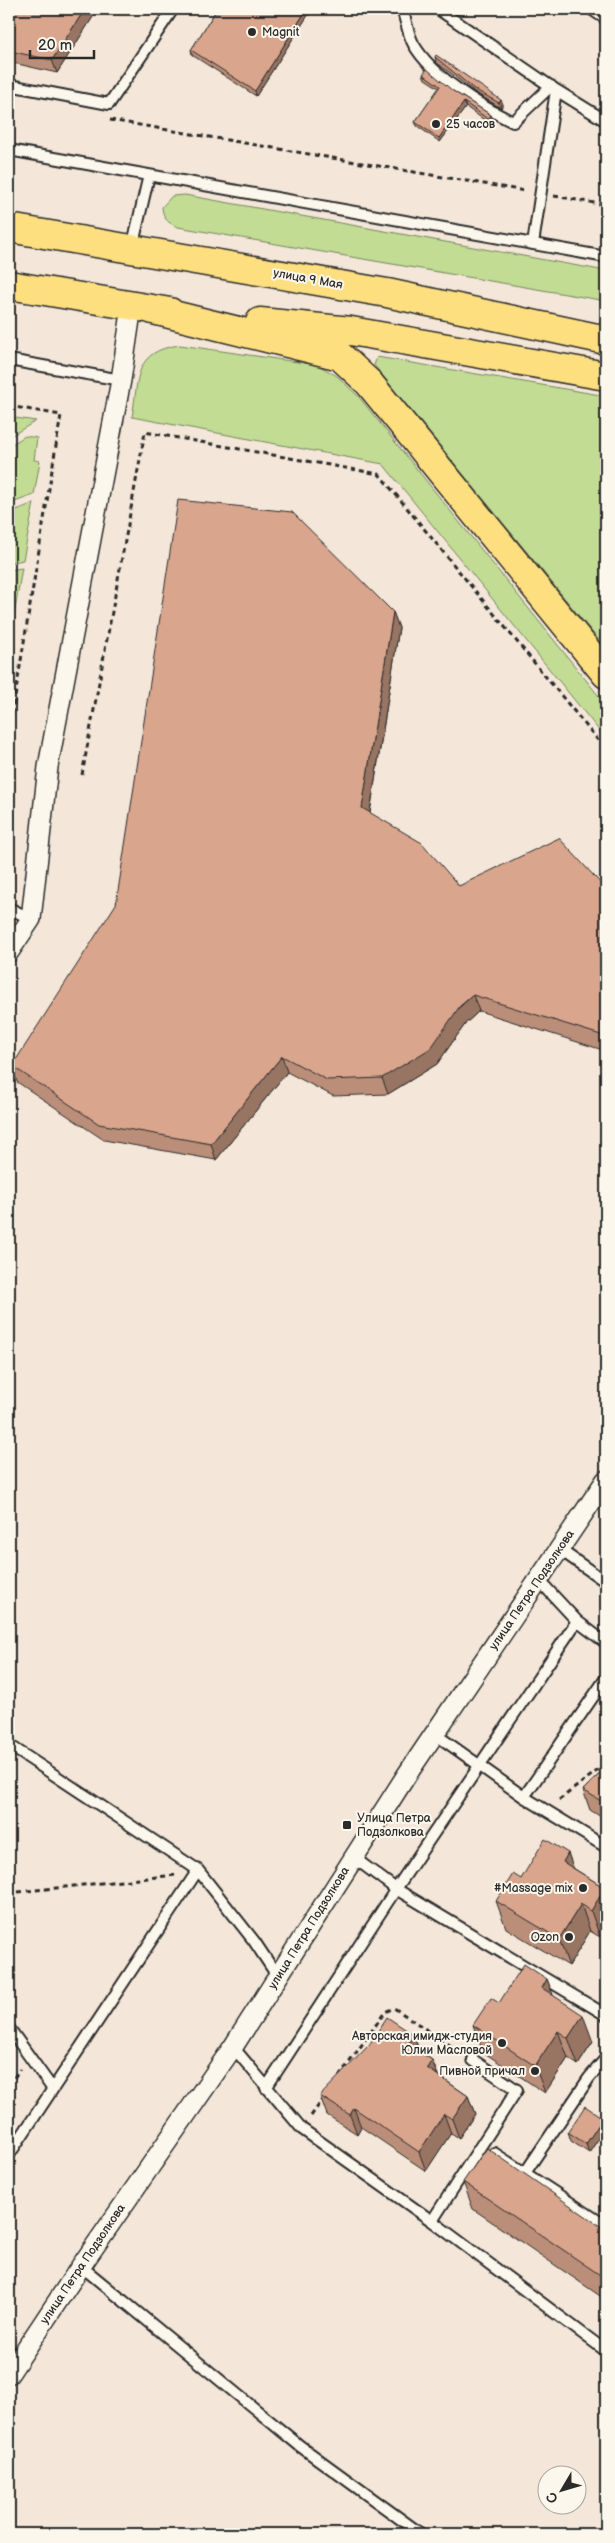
<svg xmlns="http://www.w3.org/2000/svg" width="615" height="2543" font-family="'Balsamiq Sans',sans-serif">
<style>
.green{fill:#c2dc93;stroke:#76845f}
.lines{fill:none;stroke-linecap:round;stroke-linejoin:round}
.lane-casing{stroke:#2b2b2b;stroke-width:14}
.street-casing{stroke:#2b2b2b;stroke-width:22}
.primary-casing{stroke:#2b2b2b;stroke-width:31}
.path{stroke:#2b2b2b;stroke-width:3;stroke-dasharray:5 4;stroke-linecap:butt}
.lane{stroke:#fbf7ec;stroke-width:10}
.street{stroke:#fbf7ec;stroke-width:19}
.primary{stroke:#fedf80;stroke-width:28}
.wall{fill:#bb8e79;stroke:#2b2b2b}
.shaded-wall{fill:#987463;stroke:#2b2b2b}
.building{fill:#d9a58d;stroke:#2b2b2b}
.poi-dot{fill:#2b2b2b;stroke:#fbf7ec;stroke-width:2}
.labels{text-anchor:middle;dominant-baseline:central;stroke-width:4;stroke-linejoin:round;paint-order:stroke}
.poi-label{font-size:12px;fill:#2b2b2b;stroke:#fbf7ec;text-anchor:end}
.street-label{font-size:12px;fill:#2b2b2b;stroke:#fbf7ec}
</style>
<rect width="100%" height="100%" fill="#f4e7d9"/>
<filter id="ink" filterUnits="userSpaceOnUse"><feTurbulence type="fractalNoise" baseFrequency=".02" numOctaves="2"/><feDisplacementMap in="SourceGraphic" scale="10" xChannelSelector="R" yChannelSelector="G"/><feConvolveMatrix kernelMatrix="1 2 1 2 8 2 1 2 1" color-interpolation-filters="sRGB"/></filter>
<g filter="url(#ink)">
<!-- green -->
<path class="green" d="M 185,195 L 606,271 L 606,301 L 178,227 C 168,223 163,219 162,207 L 172,196 Z
M 180,345 L 318,365 L 337,376 L 359,397 L 606,705 L 606,739 L 383,464 L 132,417 C 139,378 133,351 180,345 Z
M 377,357 L 606,396 L 606,649 L 374,365 Z
M 9,417 L 36,421 L 9,437 Z
M 25,436 L 37,438 L 34,460 L 40,461 L 34,495 L 9,504 L 9,446 Z
M 34,503 L 23,560 L 9,563 L 9,513 Z
M 22,568 L 14,616 L 9,616 L 9,570 Z"/>
<g class="lines">
<!-- lane casing -->
<g class="lane-casing">
<path id="lane" d="M 402,9 C 406,20 408,35 414,45 C 433,77 480,106 513,122 L 551,86
M 438,9 L 556,90 L 606,121
M 591,9 L 606,19
M 9,85 L 109,104 L 173,9
M 9,150 L 606,257
M 533,244 L 556,90
M 132,248 L 149,175
M 9,360 L 121,380
M 9,908 L 31,919
M 559,1549 L 606,1582
M 538,1579 L 577,1621 L 606,1643
M 435,1734 L 524,1797 L 606,1847
M 9,1745 L 198,1870 L 254,1941 L 278,1977
M 524,1797 L 606,1678
M 353,1857 L 396,1889 L 606,2015
M 9,2028 L 52,2088
M 233,2047 L 302,2129 L 432,2221 L 606,2351
M 266,2088 L 396,1889 L 577,1621
M 494,2153 L 606,2226
M 9,2155 L 198,1870
M 525,2173 L 589,2078 L 606,2058
M 432,2221 L 517,2090 L 473,2060
M 81,2266 L 300,2446 L 421,2534"/>
</g>
<!-- street casing -->
<g class="street-casing">
<path id="street" d="M 9,952 L 31,919 L 48,767 L 121,380 L 132,306
M 9,2374 L 81,2266 L 233,2047 L 406,1776 L 606,1480"/>
</g>
<!-- primary casing -->
<g class="primary-casing">
<path id="primary" d="M 9,228 L 387,293 L 606,340
M 9,285 L 170,312
M 153,310 L 340,356 L 369,383 L 606,674
M 260,322 L 351,331 L 606,376"/>
</g>
<!-- path -->
<path class="path" d="M 110,120 L 525,191
M 554,196 L 606,205
M 9,406 L 61,415 L 9,734
M 82,775 L 145,432 L 379,474 L 606,750
M 559,1800 L 606,1764
M 9,1893 L 176,1875
M 339,2077 L 385,2012 L 394,2008 L 460,2052
M 9,2085 L 20,2069
M 311,2116 L 324,2098"/>
<!-- lane -->
<use href="#lane" class="lane"/>
<!-- street -->
<use href="#street" class="street"/>
<!-- primary -->
<use href="#primary" class="primary"/>
</g>
<!-- wall -->
<path class="wall" d="M 9,9 L 98,9 L 57,73 L 9,62 Z
M 217,9 L 312,9 L 256,96 L 192,55 L 191,50 Z
M 435,57 L 503,104 L 501,108 L 476,93 L 436,62 Z
M 423,74 L 453,91 L 491,115 L 493,119 L 490,124 L 466,107 L 440,142 L 417,126 L 415,122 L 439,88 L 425,79 Z
M 393,612 L 399,628 L 370,813 L 459,886 L 606,889 L 606,1051 L 479,1011 L 466,1023 L 437,1064 L 388,1094 L 333,1096 L 287,1072 L 216,1160 L 104,1140 L 17,1082 L 12,1066 Z
M 606,1768 L 606,1820 L 590,1810 L 583,1790 Z
M 568,1853 L 573,1868 L 605,1888 L 606,1891 L 606,1928 L 600,1937 L 590,1931 L 569,1966 L 506,1928 L 496,1901 L 521,1879 Z
M 547,1979 L 553,1995 L 593,2042 L 578,2065 L 568,2058 L 545,2093 L 483,2052 L 473,2025 L 499,2003 Z
M 414,2035 L 419,2051 L 432,2060 L 438,2075 L 468,2096 L 475,2114 L 459,2138 L 451,2133 L 426,2171 L 361,2127 L 357,2134 L 327,2115 L 320,2096 Z
M 603,2118 L 606,2127 L 589,2153 L 571,2141 L 568,2132 Z
M 463,2182 L 606,2230 L 606,2300 L 473,2209 Z"/>
<!-- shaded-wall -->
<path class="shaded-wall" d="M 85,9 L 98,9 L 57,73 L 52,60 Z
M 307,9 L 312,9 L 256,96 L 255,91 Z
M 501,100 L 503,104 L 501,108 L 499,103 Z
M 464,102 L 466,107 L 440,142 L 439,138 Z
M 491,115 L 493,119 L 490,124 L 488,119 Z
M 393,612 L 399,628 L 368,824 L 362,808 Z
M 473,995 L 479,1011 L 466,1023 L 437,1064 L 388,1094 L 382,1078 Z
M 606,1033 L 606,1042 L 604,1036 Z
M 282,1056 L 287,1072 L 216,1160 L 211,1144 Z
M 568,1853 L 578,1880 L 563,1862 Z
M 605,1888 L 606,1891 L 606,1928 L 600,1937 L 591,1911 Z
M 581,1904 L 590,1931 L 569,1966 L 559,1939 Z
M 547,1979 L 557,2006 L 542,1988 Z
M 583,2015 L 593,2042 L 578,2065 L 568,2038 Z
M 558,2031 L 568,2058 L 545,2093 L 535,2066 Z
M 414,2035 L 420,2054 L 408,2044 Z
M 432,2060 L 439,2079 L 427,2068 Z
M 468,2096 L 475,2114 L 459,2138 L 452,2119 Z
M 354,2108 L 361,2127 L 357,2134 L 350,2115 Z
M 444,2114 L 451,2133 L 426,2171 L 419,2152 Z
M 603,2118 L 606,2127 L 589,2153 L 586,2144 Z"/>
<!-- building -->
<path class="building" d="M 9,9 L 85,9 L 52,60 L 9,51 Z
M 217,9 L 307,9 L 255,91 L 191,50 Z
M 436,55 L 501,100 L 499,103 L 474,89 L 435,57 Z
M 427,69 L 453,91 L 491,115 L 488,119 L 464,102 L 439,138 L 415,122 L 440,86 L 423,74 Z
M 178,500 L 292,512 L 393,612 L 362,808 L 422,843 L 459,886 L 559,838 L 606,889 L 606,1033 L 604,1036 L 473,995 L 460,1006 L 431,1048 L 382,1078 L 327,1080 L 282,1056 L 211,1144 L 99,1124 L 12,1066 L 116,904 Z
M 606,1768 L 606,1804 L 583,1790 Z
M 545,1839 L 568,1853 L 563,1862 L 605,1888 L 591,1911 L 581,1904 L 559,1939 L 496,1901 L 513,1874 L 521,1879 Z
M 524,1964 L 547,1979 L 542,1988 L 583,2015 L 568,2038 L 558,2031 L 535,2066 L 473,2025 L 491,1998 L 499,2003 Z
M 387,2017 L 414,2035 L 408,2044 L 432,2060 L 427,2068 L 468,2096 L 452,2119 L 444,2114 L 419,2152 L 354,2108 L 350,2115 L 320,2096 L 369,2045 Z
M 585,2106 L 603,2118 L 586,2144 L 568,2132 Z
M 487,2148 L 606,2230 L 606,2279 L 463,2182 Z"/>
</g>
<!-- markers -->
<g class="poi-dot">
<circle cx="252" cy="32" r="5"/>
<circle cx="436" cy="124" r="5"/>
<rect x="342" y="1820" width="10" height="10" rx="2.5"/>
<circle cx="583" cy="1888" r="5"/>
<circle cx="569" cy="1937" r="5"/>
<circle cx="502" cy="2043" r="5"/>
<circle cx="535" cy="2071" r="5"/>
</g>
<g class="labels">
<!-- poi labels -->
<g class="poi-label">
<text x="262" y="32" text-anchor="start">Magnit</text>
<text x="446" y="124" text-anchor="start">25 часов</text>
<text x="357" y="1818" text-anchor="start">Улица Петра<tspan x="357" dy="14">Подзолкова</tspan></text>
<text x="573" y="1888">#Massage mix</text>
<text x="559" y="1937">Ozon</text>
<text x="492" y="2036">Авторская имидж-студия<tspan x="492" dy="14">Юлии Масловой</tspan></text>
<text x="525" y="2071">Пивной причал</text>
</g>
<!-- street labels -->
<g class="street-label">
<text transform="translate(308 279) rotate(10)">улица 9 Мая</text>
<text transform="translate(532 1590) rotate(-56)">улица Петра Подзолкова</text>
<text transform="translate(309 1928) rotate(-58)">улица Петра Подзолкова</text>
<text transform="translate(83 2264) rotate(-56)">улица Петра Подзолкова</text>
</g>
</g>
<!-- margin -->
<rect width="615" height="2543" fill="none" stroke="#fbf7ec" stroke-width="30"/>
<rect x="15" y="15" width="585" height="2513" fill="none" stroke="#2b2b2b" stroke-width="2" filter="url(#ink)"/>
<!-- north arrow -->
<g transform="translate(562 2490) rotate(232)"><circle r="24" fill="#fbf7ec" stroke="#a8a59f"/>
<path d="M0-4L9 19L0 12L-9 19Z" fill="#2b2b2b"/>
<text y="-8" font-size="14" font-weight="bold" text-anchor="middle" fill="#2b2b2b">С</text>
</g>
<!-- scale -->
<path d="M30 50v8h64v-8" fill="none" stroke="#2b2b2b" stroke-width="2.5"/>
<text x="38" y="50" font-size="15" fill="#2b2b2b" stroke="#fbf7ec" stroke-width="4" paint-order="stroke">20 m</text>
</svg>
